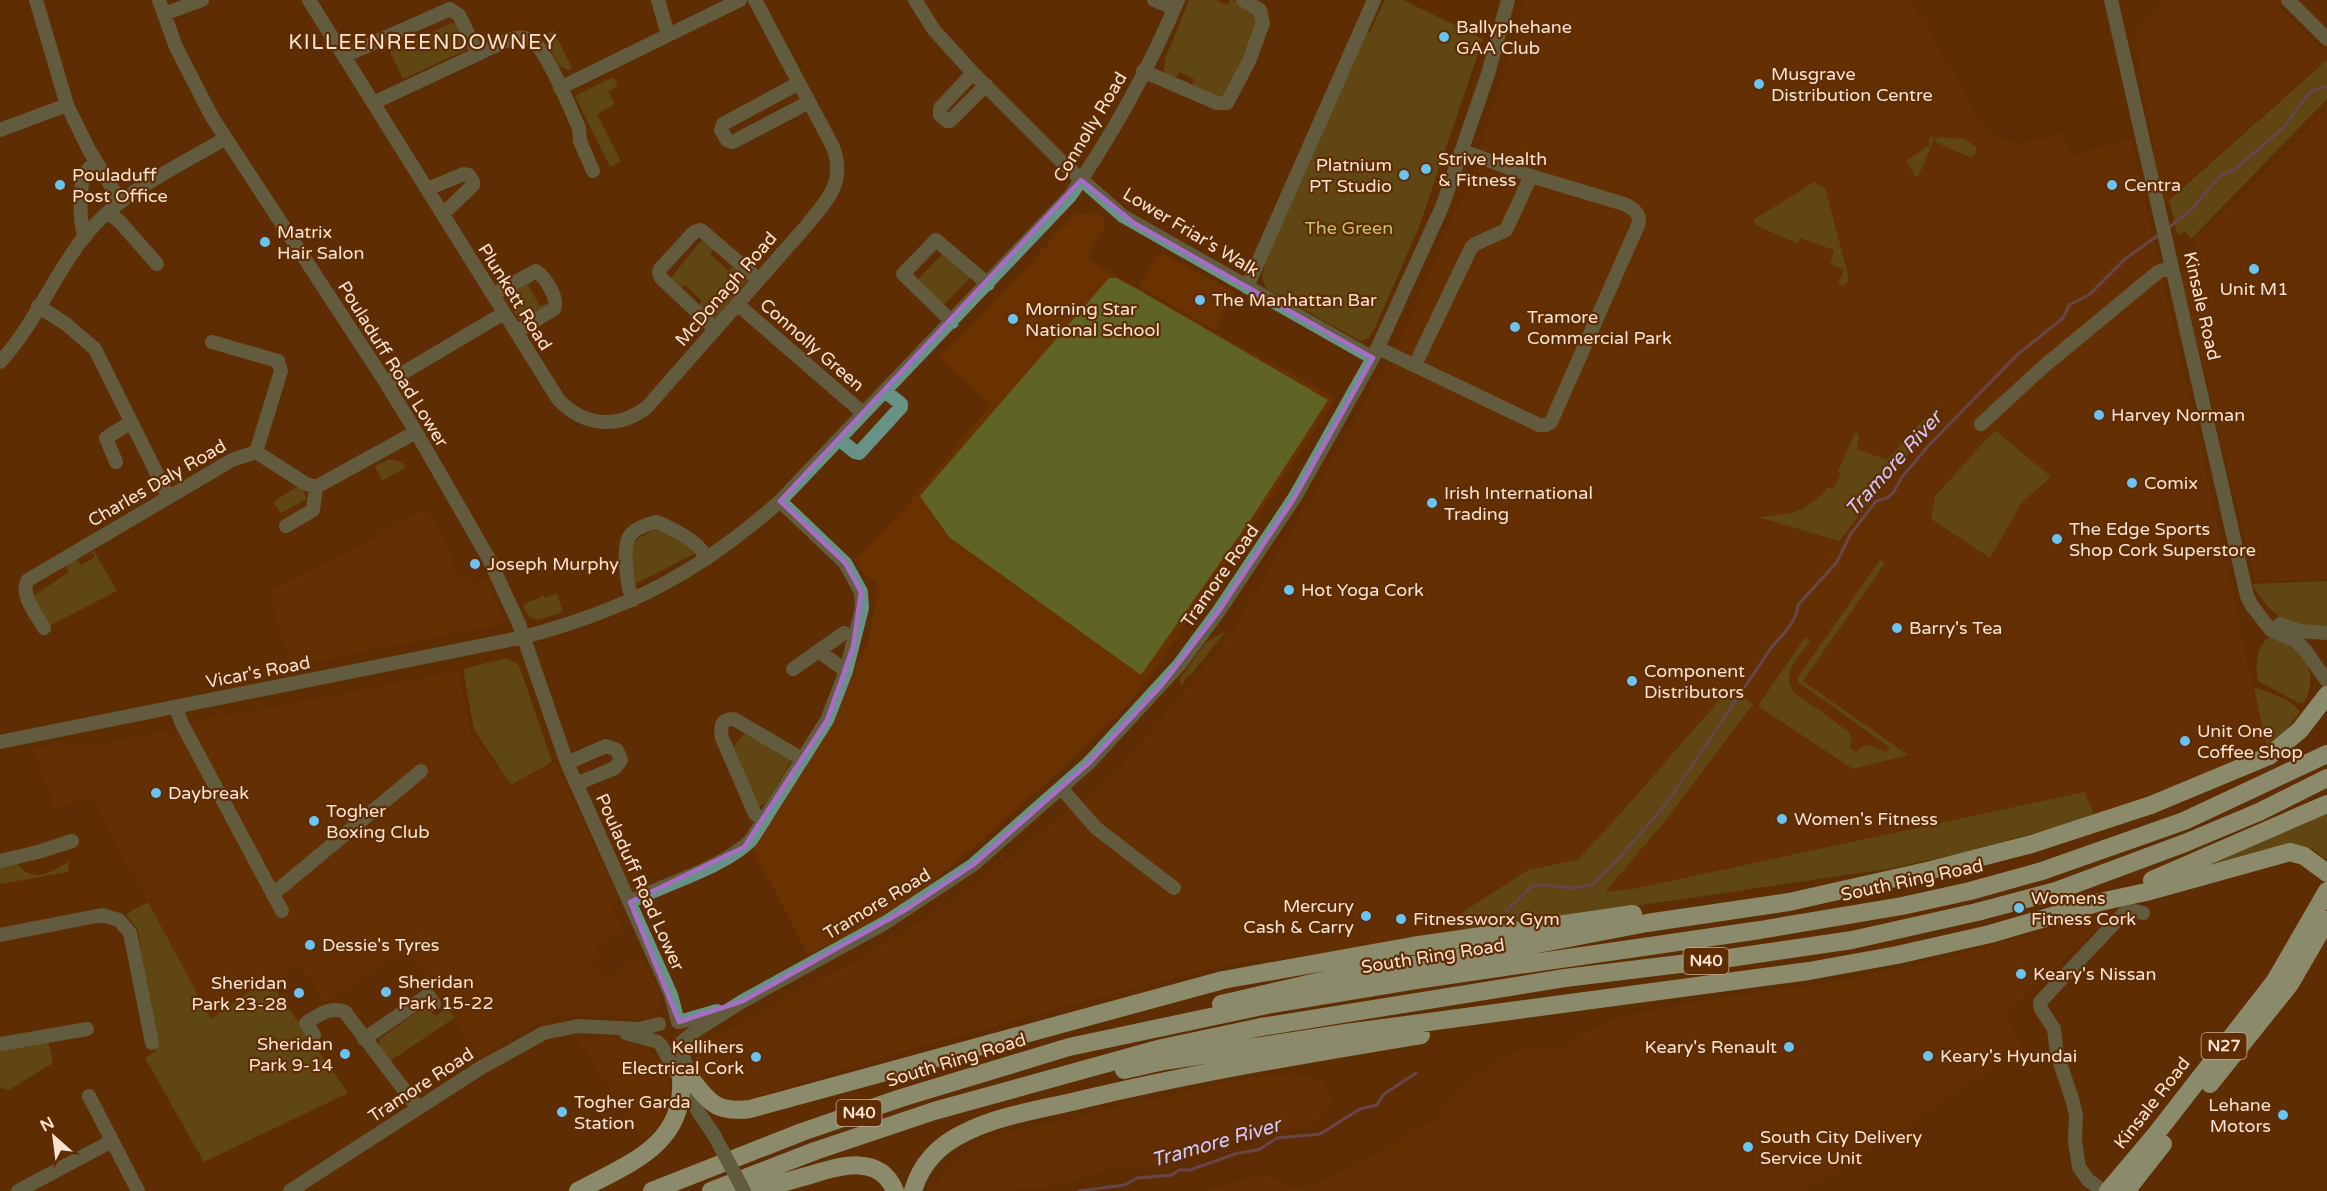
<svg xmlns="http://www.w3.org/2000/svg" width="2327" height="1191" font-family="'Varela Round',sans-serif">
<style>
.built{fill:#6a3201}
.green{fill:#5f6425}
.lines{fill:none;stroke-linecap:round;stroke-linejoin:round}
.stream{stroke:#7264a1;stroke-width:3}
.minor{stroke:#689285;stroke-width:14}
.highway{stroke:#c1fdea;stroke-width:18}
.minor-bridge{stroke:#689285;stroke-width:14}
.marked{fill:none;stroke:#a76cc6;stroke-width:4.5;stroke-linejoin:round}
.poi-dot{fill:#6bc3f2;stroke:#5f2d03;stroke-width:2}
.labels{text-anchor:middle;dominant-baseline:central;stroke-width:4.5;stroke-linejoin:round;paint-order:stroke}
.shield{fill:#5f2d03;stroke:#ccac95;stroke-width:1.5}
.shield-label{font-size:16px;font-weight:bold;fill:#fae2d3}
.poi-label{font-size:18px;fill:#fae2d3;stroke:#5f2d03;text-anchor:start}
.street-label{font-size:18px;fill:#fae2d3;stroke:#5f2d03}
.park-label{font-size:18px;fill:#bfc866;stroke:#5f2d03}
.water-label{font-size:20px;font-style:italic;fill:#d3c8fe;stroke:#5f2d03}
.quarter-label{font-size:21px;letter-spacing:1.5px;fill:#fae2d3;stroke:#5f2d03}
</style>
<rect width="100%" height="100%" fill="#5f2d03"/>
<!-- built -->
<path class="built" d="M 1525,0 L 1911,0 L 1988,134 L 2018,144 L 2064,134 L 2069,157 L 2131,139 L 2200,443 L 2266,747 L 2161,793 L 2095,816 L 1360,948 L 1225,965 L 1060,1007 L 880,1058 L 738,1103 L 720,1098 L 706,1088 L 696,1065 L 695,1046 L 858,961 L 956,898 L 1020,849 L 1114,776 L 1228,639 L 1305,509 L 1400,340 L 1471,177 Z
M 2170,0 L 2273,0 L 2327,53 L 2327,59 L 2163,203 L 2134,33 Z
M 2327,109 L 2327,580 L 2255,580 L 2181,275 L 2197,254 L 2213,244 L 2199,250 L 2192,240 L 2246,192 Z
M 1096,212 L 1107,223 L 1086,258 L 1214,332 L 1336,398 L 1156,668 L 1123,710 L 1049,781 L 917,896 L 880,919 L 808,955 L 752,848 L 826,734 L 868,642 L 876,599 L 876,582 L 864,573 L 854,560 L 913,499 L 991,405 L 940,358 L 1076,214 Z
M 1164,254 L 1234,292 L 1214,330 L 1139,286 L 1157,256 Z
M 428,508 L 456,561 L 451,565 L 456,575 L 469,574 L 477,584 L 487,579 L 503,619 L 494,625 L 290,666 L 269,592 L 377,537 L 377,535 Z
M 459,671 L 471,732 L 511,786 L 555,763 L 618,897 L 613,906 L 623,931 L 595,948 L 598,955 L 590,959 L 603,980 L 640,957 L 645,967 L 649,969 L 661,994 L 660,1006 L 652,1016 L 635,1020 L 610,1015 L 563,1015 L 546,1019 L 480,1056 L 406,949 L 325,1003 L 299,964 L 274,981 L 273,988 L 268,980 L 211,1019 L 90,795 L 55,810 L 32,748 L 100,742 L 101,747 L 102,744 L 169,730 L 183,753 L 175,734 L 196,722 Z
M 2118,910 L 2004,1015 L 2024,1048 L 1805,1191 L 1199,1191 L 1265,1175 L 1298,1190 L 1350,1168 L 1434,1120 L 1475,1077 L 1514,1052 L 1550,1046 L 1558,1050 L 1613,1018 L 1709,1000 L 1842,981 L 1954,956 Z
M 595,1037 L 619,1038 L 645,1048 L 657,1058 L 668,1072 L 671,1089 L 665,1110 L 659,1125 L 643,1141 L 579,1041 Z
M 1293,1074 L 1325,1080 L 1332,1102 L 1312,1126 L 1196,1146 L 1153,1166 L 1117,1166 L 1059,1185 L 1010,1191 L 931,1191 L 949,1166 L 986,1138 L 1251,1077 Z"/>
<!-- green -->
<path class="green" d="M 1189,0 L 1216,0 L 1227,5 L 1230,0 L 1233,0 C 1245,6 1255,10 1257,24 L 1227,93 C 1216,103 1203,93 1191,88 L 1194,79 L 1179,72 L 1174,81 L 1164,71 L 1165,59 Z
M 1385,0 L 1403,0 L 1483,39 L 1419,227 L 1374,330 L 1369,338 L 1360,341 L 1266,288 L 1262,278 L 1265,263 L 1367,31 L 1370,32 Z
M 451,23 L 457,24 L 468,47 L 464,51 L 403,79 L 390,52 Z
M 553,30 L 572,68 L 568,70 L 559,66 L 544,35 Z
M 2327,60 L 2327,99 L 2191,239 L 2185,231 L 2178,236 L 2169,200 Z
M 613,77 L 618,86 L 608,91 L 615,104 L 597,114 L 621,161 L 610,167 L 575,96 Z
M 1930,137 L 1935,137 L 1918,177 L 1915,176 L 1906,161 L 1930,145 L 1928,142 Z
M 1937,137 L 1965,139 L 1976,147 L 1976,152 L 1972,158 L 1935,142 Z
M 1814,182 L 1825,188 L 1848,275 L 1848,282 L 1843,286 L 1838,283 L 1844,270 L 1830,264 L 1834,250 L 1800,238 L 1797,243 L 1757,226 L 1753,220 Z
M 705,240 L 716,248 L 710,254 L 729,271 L 735,264 L 748,279 L 716,319 L 713,320 L 697,307 L 702,301 L 685,285 L 679,291 L 670,279 L 699,243 Z
M 943,253 L 970,278 L 942,307 L 915,282 Z
M 533,278 L 535,280 L 528,285 L 540,306 L 547,303 L 548,306 L 522,322 L 519,320 L 505,296 L 507,292 Z
M 1109,278 L 1116,278 L 1137,289 L 1328,400 L 1253,516 L 1141,675 L 949,537 L 920,496 Z
M 1924,419 L 1931,425 L 1839,541 L 1758,517 C 1790,514 1806,514 1827,488 L 1833,488 L 1841,474 L 1838,471 L 1856,431 L 1859,437 L 1857,449 L 1887,460 Z
M 1995,430 L 2051,477 L 2022,502 L 1990,558 L 1931,519 L 1935,496 Z
M 390,459 L 401,462 L 406,467 L 382,481 L 375,466 Z
M 297,487 L 303,491 L 307,499 L 281,513 L 273,502 Z
M 658,529 L 686,543 L 696,553 L 633,585 C 631,552 622,542 658,529 Z
M 94,551 L 117,591 L 49,626 L 33,596 L 69,572 L 65,565 L 77,559 L 81,565 L 95,557 L 92,552 Z
M 1880,560 L 1885,563 L 1803,681 L 1908,755 L 1853,769 L 1758,706 L 1805,637 L 1810,641 C 1799,657 1780,673 1794,692 L 1849,732 L 1852,740 L 1849,747 L 1856,752 C 1870,739 1871,747 1886,752 L 1889,747 L 1798,682 L 1798,677 Z
M 2327,581 L 2327,626 C 2287,626 2273,619 2252,584 Z
M 557,594 L 563,612 L 538,620 L 530,617 L 523,606 C 529,600 537,600 543,595 L 545,598 Z
M 1226,631 L 1190,676 L 1188,676 L 1181,685 L 1180,678 L 1206,642 Z
M 2274,636 C 2279,638 2287,639 2292,643 C 2310,658 2316,682 2304,703 L 2299,703 L 2258,681 C 2255,668 2256,639 2274,636 Z
M 506,658 L 518,664 L 521,671 L 552,762 L 511,785 L 474,730 L 463,669 Z
M 2254,687 C 2269,693 2292,699 2300,712 L 2286,730 L 2266,745 Z
M 1730,688 L 1753,704 L 1665,821 L 1605,892 L 1633,889 L 2084,792 L 2095,816 L 1966,852 L 1888,869 L 1465,931 L 1455,920 L 1466,910 L 1528,870 L 1577,860 L 1613,822 Z
M 746,731 L 790,757 L 791,761 L 766,803 L 760,806 L 756,805 L 732,749 Z
M 2327,811 L 2327,860 L 2314,850 L 2302,846 L 2212,868 L 2209,865 Z
M 69,862 L 68,872 L 0,884 L 0,866 L 17,863 C 33,885 50,872 69,862 Z
M 148,902 L 211,1019 L 268,979 L 348,1093 L 204,1162 L 145,1058 L 156,1051 L 138,930 L 126,914 Z
M 447,1007 L 454,1018 L 390,1061 L 379,1045 L 380,1039 L 421,1009 L 429,1010 L 436,1016 Z
M 48,1041 L 53,1063 L 9,1090 L 0,1088 L 0,1048 Z"/>
<g class="lines">
<!-- stream -->
<path class="stream" d="M 2168,228 L 2191,210 L 2221,175 L 2233,171 L 2283,128 L 2310,92 L 2327,86
M 1506,911 L 1532,886 L 1546,885 L 1569,888 L 1592,885 L 1611,867 L 1666,804 L 1771,648 C 1782,635 1797,622 1798,605 L 1837,562 L 1850,535 L 1876,501 L 1887,498 L 1893,493 L 1902,477 L 1930,444 L 2018,354 L 2063,318 L 2069,305 L 2089,295 L 2125,259 L 2160,234
M 1079,1191 L 1125,1185 L 1137,1178 L 1172,1175 L 1179,1170 L 1190,1170 L 1238,1153 L 1258,1150 L 1277,1138 L 1320,1134 L 1360,1109 L 1377,1105 L 1384,1094 L 1416,1073"/>
<!-- minor -->
<path class="minor" d="M 36,0 L 67,105 L 89,150 L 121,202
M 159,0 L 176,47 L 212,117 L 386,383 L 416,432 L 489,559 L 519,624 L 567,763 L 671,995 L 678,1022
M 309,0 L 558,399 C 583,426 618,430 647,407 L 807,225 C 828,199 846,182 833,147 L 755,0
M 658,0 L 668,35
M 915,0 L 934,30 L 973,73 L 1065,165 L 1123,216 L 1373,358
M 1154,0 L 1174,8
M 2111,0 L 2247,596 L 2252,606 L 2271,630 L 2296,641 L 2305,650 L 2327,681
M 2288,0 L 2327,39
M 164,14 L 202,0
M 344,56 L 450,9 L 459,15 L 478,54
M 1143,71 L 1217,103 L 1227,103 L 1249,61 L 1263,23 L 1260,10 L 1243,0
M 973,73 L 940,108 L 940,115 L 947,121 L 950,121 L 986,85
M 799,83 L 723,124 L 721,130 L 727,140 L 733,142 L 809,102
M 560,88 L 740,0
M 373,103 L 508,40 C 516,37 523,36 531,40 C 546,48 571,110 579,128 L 580,141 L 593,171
M 0,130 L 67,105
M 427,189 L 464,174 L 469,175 L 473,182 L 473,185 L 443,214
M 108,212 L 120,222 L 157,264
M 85,237 C 79,222 79,187 85,173 C 88,168 92,166 96,163
M 1247,287 L 1374,0
M 493,294 L 536,271 C 545,277 559,298 554,309 L 516,332
M 737,304 L 863,413
M 38,306 L 66,324 L 95,349 L 168,496
M 952,322 L 903,274 L 936,240 L 988,284
M 715,329 L 661,278 L 659,272 L 660,269 L 694,232 L 701,230 L 758,279
M 212,342 L 278,361 L 281,371 L 256,452
M 1378,348 L 1539,425 L 1546,425 L 1551,422 L 1639,223 C 1640,213 1633,208 1624,204 L 1531,176
M 0,362 C 34,326 53,276 84,237 C 120,192 177,167 226,138
M 1415,365 L 1471,248 L 1475,244 L 1506,230 L 1531,176 L 1463,151
M 386,383 L 504,313
M 1981,424 L 2043,367 L 2158,272 L 2172,267
M 839,439 L 855,452 L 859,453 L 901,407 L 901,404 L 885,391
M 116,462 L 106,438 L 131,422
M 286,526 L 313,510 L 316,487
M 633,600 C 627,588 621,544 631,534 C 636,528 650,523 657,522 C 672,529 702,542 706,559
M 2280,624 L 2300,631 L 2327,633
M 44,628 C 37,615 19,594 28,580 L 232,460 L 256,452 L 306,484 L 316,487 L 416,432
M 820,652 L 846,671
M 793,669 L 844,633
M 176,707 L 181,722 L 282,911
M 0,742 L 524,637 C 628,609 699,573 780,501 L 1070,196 C 1112,136 1149,68 1178,0
M 567,763 L 606,746 L 617,750 L 621,760 L 615,768 L 576,784
M 1062,789 L 1096,828 L 1174,888
M 764,820 L 755,814 L 722,738 C 720,726 721,719 734,719 L 802,759
M 0,861 L 38,852 L 72,841
M 273,894 L 421,771
M 630,902 C 666,883 723,868 751,840 L 827,720 L 846,671 L 862,608 L 861,592 L 845,563 L 780,501
M 0,935 L 102,915 L 119,920 L 130,933 L 152,1043
M 679,1022 L 717,1011
M 626,1033 L 658,1042
M 314,1035 L 306,1023 C 319,1015 329,1006 345,1012 L 418,1108
M 364,1039 L 428,995 L 434,1004
M 682,1042 L 698,1029 L 743,1001 L 885,923 L 973,865 L 1089,763 L 1179,665 L 1219,611 L 1295,497 L 1373,358 L 1442,207 L 1488,74 L 1508,0
M 0,1044 L 87,1029
M 680,1044 L 688,1072 L 695,1087
M 661,1045 L 699,1113 L 714,1135
M 89,1096 L 138,1191
M 18,1191 L 112,1141
M 290,1191 L 482,1067 L 544,1033 L 578,1026 L 639,1029 L 659,1024
M 2103,1191 L 2088,1180 L 2079,1167 L 2075,1141 L 2076,1115 L 2072,1099 L 2057,1054 L 2054,1029 L 2041,1009 L 2040,1002 L 2124,913 L 2134,911 L 2143,913"/>
<!-- highway -->
<path class="highway" d="M 2152,880 L 2327,804
M 1221,1004 L 1338,977 L 1496,952 L 1647,923 L 1789,902 L 1931,870 L 2032,844 L 2151,805 L 2269,756 L 2300,730 L 2327,695
M 1124,1070 L 1164,1061 L 1346,1033 L 1809,971 L 1897,955 L 1990,934 L 2100,902 L 2146,892 L 2290,852 L 2304,856 L 2327,873
M 691,1079 C 710,1104 718,1113 750,1109 L 1223,980 L 1412,946 L 1633,914
M 2210,1084 L 2290,984 L 2327,920
M 578,1191 C 627,1164 685,1146 681,1079
M 652,1191 L 802,1132 L 901,1098 L 1069,1047 L 1267,1005 L 1416,980 L 1760,930 L 1902,906 L 1970,891 L 2042,871 L 2184,821 L 2327,754
M 711,1191 L 815,1151 L 934,1111 L 1162,1048 L 1261,1027 L 1565,978 L 1729,958 L 1852,940 L 1977,912 L 2056,891 L 2185,843 L 2259,812 L 2327,778
M 756,1191 C 774,1185 792,1180 810,1175 C 839,1166 880,1153 895,1191
M 913,1191 C 921,1163 940,1144 966,1132 C 1000,1115 1043,1109 1080,1100 C 1193,1073 1306,1054 1421,1035
M 2108,1191 L 2156,1134 L 2275,981 L 2327,891
M 2126,1191 L 2163,1144"/>
<!-- minor-bridge -->
<path class="minor-bridge" d="M 714,1135 L 744,1191"/>
</g>
<!-- marked area -->
<path d="M0 0H2327V1191H0ZM 1081,180 L 1134,223 L 1373,358 L 1295,497 L 1219,611 L 1161,686 L 1089,763 L 973,865 L 907,909 L 743,1001 L 679,1022 L 630,902 L 744,847 L 827,720 L 853,647 L 861,592 L 845,563 L 780,501 Z" fill="#5f2d03" fill-opacity=".55" fill-rule="evenodd"/>
<path class="marked" d="M 1081,180 L 1134,223 L 1373,358 L 1295,497 L 1219,611 L 1161,686 L 1089,763 L 973,865 L 907,909 L 743,1001 L 679,1022 L 630,902 L 744,847 L 827,720 L 853,647 L 861,592 L 845,563 L 780,501 Z"/>
<!-- markers -->
<g class="poi-dot">
<circle cx="1444" cy="37" r="6"/>
<circle cx="1759" cy="84" r="6"/>
<circle cx="1426" cy="169" r="6"/>
<circle cx="1404" cy="175" r="6"/>
<circle cx="60" cy="185" r="6"/>
<circle cx="2112" cy="185" r="6"/>
<circle cx="265" cy="242" r="6"/>
<circle cx="2254" cy="269" r="6"/>
<circle cx="1200" cy="300" r="6"/>
<circle cx="1013" cy="319" r="6"/>
<circle cx="1515" cy="327" r="6"/>
<circle cx="2099" cy="415" r="6"/>
<circle cx="2132" cy="483" r="6"/>
<circle cx="1432" cy="503" r="6"/>
<circle cx="2057" cy="539" r="6"/>
<circle cx="475" cy="564" r="6"/>
<circle cx="1289" cy="590" r="6"/>
<circle cx="1897" cy="628" r="6"/>
<circle cx="1632" cy="681" r="6"/>
<circle cx="2185" cy="741" r="6"/>
<circle cx="156" cy="793" r="6"/>
<circle cx="1782" cy="819" r="6"/>
<circle cx="314" cy="821" r="6"/>
<circle cx="2019" cy="908" r="6"/>
<circle cx="1366" cy="916" r="6"/>
<circle cx="1401" cy="919" r="6"/>
<circle cx="310" cy="945" r="6"/>
<circle cx="2021" cy="974" r="6"/>
<circle cx="386" cy="992" r="6"/>
<circle cx="299" cy="993" r="6"/>
<circle cx="1789" cy="1047" r="6"/>
<circle cx="345" cy="1054" r="6"/>
<circle cx="1928" cy="1056" r="6"/>
<circle cx="756" cy="1057" r="6"/>
<circle cx="562" cy="1112" r="6"/>
<circle cx="2283" cy="1115" r="6"/>
<circle cx="1748" cy="1147" r="6"/>
</g>
<g class="labels">
<!-- shield labels -->
<g class="shield">
<rect x="1683.5" y="948" width="45" height="26" rx="4.5"/>
<rect x="2201.5" y="1033" width="45" height="26" rx="4.5"/>
<rect x="836.5" y="1100" width="45" height="26" rx="4.5"/>
</g>
<g class="shield-label">
<text x="1706" y="961">N40</text>
<text x="2224" y="1046">N27</text>
<text x="859" y="1113">N40</text>
</g>
<!-- poi labels -->
<g class="poi-label">
<text x="1456" y="27">Ballyphehane<tspan x="1456" dy="21">GAA Club</tspan></text>
<text x="1771" y="74">Musgrave<tspan x="1771" dy="21">Distribution Centre</tspan></text>
<text x="1438" y="159">Strive Health<tspan x="1438" dy="21">&amp; Fitness</tspan></text>
<text x="1392" y="165" text-anchor="end">Platnium<tspan x="1392" dy="21">PT Studio</tspan></text>
<text x="72" y="175">Pouladuff<tspan x="72" dy="21">Post Office</tspan></text>
<text x="2124" y="185">Centra</text>
<text x="277" y="232">Matrix<tspan x="277" dy="21">Hair Salon</tspan></text>
<text x="2254" y="289" text-anchor="middle">Unit M1</text>
<text x="1212" y="300">The Manhattan Bar</text>
<text x="1025" y="309">Morning Star<tspan x="1025" dy="21">National School</tspan></text>
<text x="1527" y="317">Tramore<tspan x="1527" dy="21">Commercial Park</tspan></text>
<text x="2111" y="415">Harvey Norman</text>
<text x="2144" y="483">Comix</text>
<text x="1444" y="493">Irish International<tspan x="1444" dy="21">Trading</tspan></text>
<text x="2069" y="529">The Edge Sports<tspan x="2069" dy="21">Shop Cork Superstore</tspan></text>
<text x="487" y="564">Joseph Murphy</text>
<text x="1301" y="590">Hot Yoga Cork</text>
<text x="1909" y="628">Barry's Tea</text>
<text x="1644" y="671">Component<tspan x="1644" dy="21">Distributors</tspan></text>
<text x="2197" y="731">Unit One<tspan x="2197" dy="21">Coffee Shop</tspan></text>
<text x="168" y="793">Daybreak</text>
<text x="326" y="811">Togher<tspan x="326" dy="21">Boxing Club</tspan></text>
<text x="1794" y="819">Women's Fitness</text>
<text x="2031" y="898">Womens<tspan x="2031" dy="21">Fitness Cork</tspan></text>
<text x="1354" y="906" text-anchor="end">Mercury<tspan x="1354" dy="21">Cash &amp; Carry</tspan></text>
<text x="1413" y="919">Fitnessworx Gym</text>
<text x="322" y="945">Dessie's Tyres</text>
<text x="2033" y="974">Keary's Nissan</text>
<text x="398" y="982">Sheridan<tspan x="398" dy="21">Park 15-22</tspan></text>
<text x="287" y="983" text-anchor="end">Sheridan<tspan x="287" dy="21">Park 23-28</tspan></text>
<text x="333" y="1044" text-anchor="end">Sheridan<tspan x="333" dy="21">Park 9-14</tspan></text>
<text x="744" y="1047" text-anchor="end">Kellihers<tspan x="744" dy="21">Electrical Cork</tspan></text>
<text x="1777" y="1047" text-anchor="end">Keary's Renault</text>
<text x="1940" y="1056">Keary's Hyundai</text>
<text x="574" y="1102">Togher Garda<tspan x="574" dy="21">Station</tspan></text>
<text x="2271" y="1105" text-anchor="end">Lehane<tspan x="2271" dy="21">Motors</tspan></text>
<text x="1760" y="1137">South City Delivery<tspan x="1760" dy="21">Service Unit</tspan></text>
</g>
<!-- street labels -->
<g class="street-label">
<text transform="translate(1090 127) rotate(-59)">Connolly Road</text>
<text transform="translate(1191 232) rotate(31)">Lower Friar's Walk</text>
<text transform="translate(726 289) rotate(-49)">McDonagh Road</text>
<text transform="translate(515 297) rotate(58)">Plunkett Road</text>
<text transform="translate(2202 306) rotate(77)">Kinsale Road</text>
<text transform="translate(812 345) rotate(41)">Connolly Green</text>
<text transform="translate(393 364) rotate(58)">Pouladuff Road Lower</text>
<text transform="translate(157 483) rotate(-30)">Charles Daly Road</text>
<text transform="translate(1220 576) rotate(-55)">Tramore Road</text>
<text transform="translate(258 672) rotate(-11)">Vicar's Road</text>
<text transform="translate(1912 880) rotate(-12)">South Ring Road</text>
<text transform="translate(640 882) rotate(66)">Pouladuff Road Lower</text>
<text transform="translate(877 904) rotate(-31)">Tramore Road</text>
<text transform="translate(1433 956) rotate(-9)">South Ring Road</text>
<text transform="translate(956 1060) rotate(-17)">South Ring Road</text>
<text transform="translate(421 1085) rotate(-33)">Tramore Road</text>
<text transform="translate(2152 1103) rotate(-52)">Kinsale Road</text>
</g>
<!-- park labels -->
<g class="park-label">
<text x="1349" y="228">The Green</text>
</g>
<!-- water labels -->
<g class="water-label">
<text transform="translate(1894 464) rotate(-48)">Tramore River</text>
<text transform="translate(1216 1143) rotate(-16)">Tramore River</text>
</g>
<!-- quarter labels -->
<g class="quarter-label">
<text x="423" y="42">KILLEENREENDOWNEY</text>
</g>
</g>
<!-- north arrow -->
<g transform="translate(54 1137) rotate(332)" stroke="#5f2d03" stroke-width="4.5" paint-order="stroke">
<path d="M0-4.5L10 22L0 15L-10 22Z" fill="#fae2d3"/>
<text y="-9" font-size="16" font-weight="bold" text-anchor="middle" fill="#fae2d3">N</text>
</g>
</svg>
